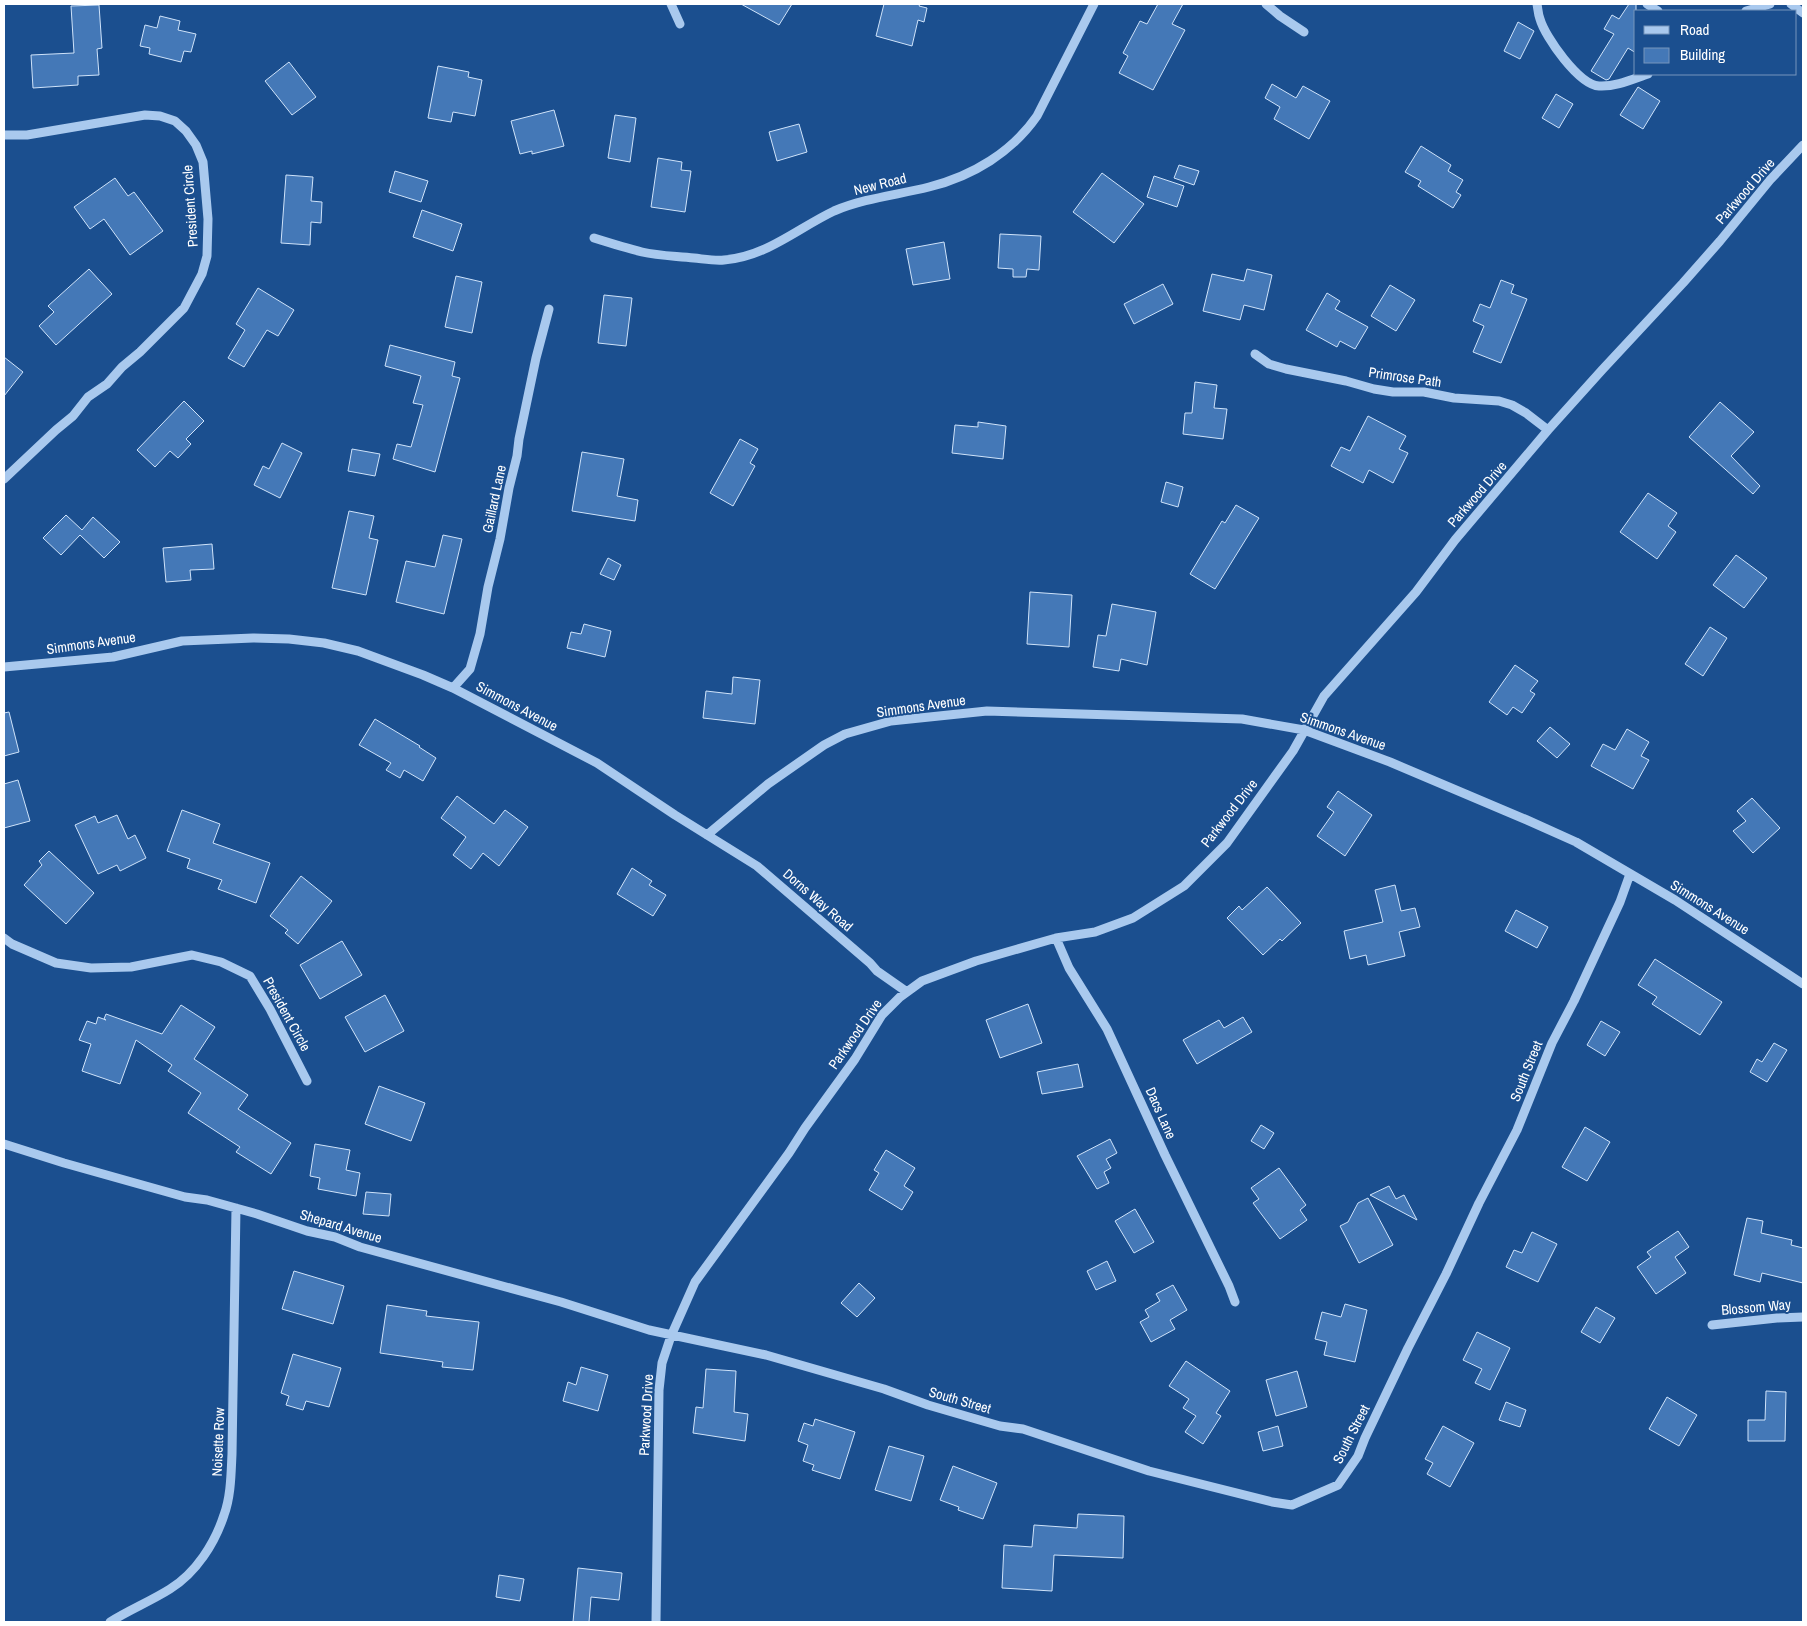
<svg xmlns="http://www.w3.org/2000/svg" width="1807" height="1626" font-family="'Archivo Narrow',sans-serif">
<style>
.building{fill:#4478b7;stroke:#cfe3fa}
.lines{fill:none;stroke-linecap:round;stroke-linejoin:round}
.minor{stroke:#a9c9ee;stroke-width:9}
.labels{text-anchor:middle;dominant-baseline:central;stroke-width:4;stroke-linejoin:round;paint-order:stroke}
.street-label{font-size:14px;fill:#fff;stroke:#1b4f8f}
</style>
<rect width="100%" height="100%" fill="#1b4f8f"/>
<!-- building -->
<path class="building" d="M 741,4 L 792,4 L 779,25 Z
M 884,4 L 920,4 L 919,6 L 927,8 L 924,22 L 918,20 L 912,46 L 876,36 Z
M 1158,4 L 1183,4 L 1172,24 L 1185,30 L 1153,90 L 1119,73 L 1128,56 L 1123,53 L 1140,21 L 1147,24 Z
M 1629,4 L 1636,4 L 1636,53 L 1628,48 L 1609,79 L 1606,80 L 1591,71 L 1614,34 L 1604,29 L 1612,15 L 1619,19 Z
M 99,5 L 102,48 L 97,49 L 99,75 L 78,76 L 78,85 L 33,88 L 31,55 L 74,53 L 71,6 Z
M 160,16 L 180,21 L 178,30 L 196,34 L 191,52 L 184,51 L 181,62 L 149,54 L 150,48 L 140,46 L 145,25 L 157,28 Z
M 1518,22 L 1534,31 L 1520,59 L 1504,51 Z
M 289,62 L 316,97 L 292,115 L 265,81 Z
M 438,66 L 469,72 L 468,77 L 482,80 L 475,116 L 453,112 L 451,122 L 428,118 Z
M 1272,84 L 1296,98 L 1303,86 L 1330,101 L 1309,139 L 1274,119 L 1280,107 L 1265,98 Z
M 1638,87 L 1660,101 L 1643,129 L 1620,115 Z
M 1556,94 L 1573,104 L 1559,128 L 1542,118 Z
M 554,110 L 564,146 L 532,154 L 532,151 L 520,154 L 511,121 Z
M 615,115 L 636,118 L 630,162 L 608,158 Z
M 799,124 L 807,152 L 777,161 L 769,132 Z
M 1421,146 L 1451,165 L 1448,171 L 1463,180 L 1456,192 L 1461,195 L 1453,208 L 1418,186 L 1421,181 L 1405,172 Z
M 658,158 L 682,162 L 681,170 L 691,171 L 685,212 L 651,207 Z
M 1179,165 L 1199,171 L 1194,185 L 1174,178 Z
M 395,171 L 428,181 L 421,202 L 389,192 Z
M 1102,173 L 1144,204 L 1114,243 L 1073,212 Z
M 286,175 L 313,177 L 311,201 L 322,202 L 321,223 L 311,222 L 310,245 L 281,243 Z
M 1154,176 L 1184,186 L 1177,207 L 1147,197 Z
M 115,178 L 128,196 L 134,192 L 163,231 L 130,255 L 104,219 L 90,229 L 74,207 Z
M 422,210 L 462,224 L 453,251 L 413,237 Z
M 1000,234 L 1041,236 L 1039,270 L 1027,269 L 1026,277 L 1013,277 L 1013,269 L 998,268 Z
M 944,242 L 950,279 L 913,285 L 906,249 Z
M 89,269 L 112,294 L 56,345 L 39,326 L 54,312 L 48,306 Z
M 1247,269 L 1272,275 L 1264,310 L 1244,305 L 1240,320 L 1203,311 L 1212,274 L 1244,281 Z
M 456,276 L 482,282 L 472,333 L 445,327 Z
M 1501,280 L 1514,285 L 1511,293 L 1527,299 L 1501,363 L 1473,352 L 1484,326 L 1473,321 L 1480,304 L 1490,308 Z
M 1163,284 L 1173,304 L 1134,324 L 1124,304 Z
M 1390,285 L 1415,300 L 1396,331 L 1371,316 Z
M 258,288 L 294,310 L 278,336 L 267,330 L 244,367 L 228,358 L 245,330 L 236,324 Z
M 1327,293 L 1340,301 L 1335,309 L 1368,327 L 1355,349 L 1340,341 L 1337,347 L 1306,330 Z
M 604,295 L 632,298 L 626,346 L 598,343 Z
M 390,345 L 455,362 L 452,376 L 460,378 L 435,472 L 393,459 L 397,444 L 411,447 L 423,405 L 413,403 L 421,376 L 385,366 Z
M 4,357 L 23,372 L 4,396 Z
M 1195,382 L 1217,385 L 1214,408 L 1227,409 L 1223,439 L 1183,434 L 1185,413 L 1192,413 Z
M 184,401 L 204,421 L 186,439 L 191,444 L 178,458 L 170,451 L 155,467 L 137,450 Z
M 1720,402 L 1754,432 L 1731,456 L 1760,486 L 1753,494 L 1689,437 Z
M 1368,416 L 1406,436 L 1399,449 L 1408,453 L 1393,483 L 1369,470 L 1363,483 L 1331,466 L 1341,447 L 1350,451 Z
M 978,422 L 1006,426 L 1003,459 L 952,453 L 955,425 L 978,427 Z
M 740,439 L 758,449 L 750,463 L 755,466 L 733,506 L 710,493 Z
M 282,443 L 302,453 L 280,498 L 254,485 L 263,466 L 269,469 Z
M 352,449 L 380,454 L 375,476 L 348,471 Z
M 582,452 L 624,459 L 617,496 L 638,500 L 635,521 L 572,511 Z
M 1166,482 L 1183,487 L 1178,507 L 1161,502 Z
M 1648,493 L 1677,513 L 1668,526 L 1676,532 L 1657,559 L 1620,532 Z
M 1236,505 L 1259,518 L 1215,589 L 1190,574 L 1222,521 L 1225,523 Z
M 349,511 L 374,516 L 369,538 L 378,540 L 366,595 L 332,588 Z
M 66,515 L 82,530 L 93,517 L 120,542 L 104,558 L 80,535 L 61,555 L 43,538 Z
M 443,535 L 462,539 L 444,614 L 396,602 L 406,561 L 435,567 Z
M 212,544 L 214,569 L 190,570 L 191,580 L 166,582 L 163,548 Z
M 1736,555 L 1767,578 L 1744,608 L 1713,585 Z
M 608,558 L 621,565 L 614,580 L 600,574 Z
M 1030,592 L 1072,595 L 1069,647 L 1027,644 Z
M 1112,604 L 1156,612 L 1147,665 L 1121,659 L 1119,671 L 1093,667 L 1098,635 L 1106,636 Z
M 584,624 L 611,631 L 605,657 L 567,648 L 571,632 L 581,634 Z
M 1710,627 L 1727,638 L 1703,676 L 1685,664 Z
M 1515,665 L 1538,681 L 1530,691 L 1535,694 L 1522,713 L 1513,707 L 1507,715 L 1489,702 Z
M 733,677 L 760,680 L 755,724 L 703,718 L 706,691 L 732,694 Z
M 9,712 L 19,752 L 4,756 L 4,713 Z
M 375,719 L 420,746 L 419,747 L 436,758 L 423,781 L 404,770 L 400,778 L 386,770 L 391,763 L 359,745 Z
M 1550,727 L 1570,744 L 1557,758 L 1537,741 Z
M 1627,729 L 1649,742 L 1641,756 L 1649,760 L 1633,789 L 1591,766 L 1603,744 L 1615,750 Z
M 18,780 L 30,821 L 4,828 L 4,784 Z
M 1338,791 L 1372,815 L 1345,856 L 1317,836 L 1334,812 L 1327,807 Z
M 457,796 L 494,824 L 505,810 L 528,827 L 499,866 L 483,853 L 471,869 L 453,855 L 466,837 L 441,818 Z
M 1752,798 L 1780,828 L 1753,853 L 1733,831 L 1746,821 L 1737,811 Z
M 182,810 L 220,824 L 213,843 L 270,863 L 256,903 L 218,889 L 222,880 L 187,868 L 190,859 L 167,851 Z
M 117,815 L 128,839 L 135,835 L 146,858 L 120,871 L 117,865 L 98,874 L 75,825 L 95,816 L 98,823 Z
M 49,851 L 94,893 L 66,924 L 24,885 L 42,865 L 39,861 Z
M 632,868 L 652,881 L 649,885 L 666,895 L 653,916 L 617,894 Z
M 301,876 L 332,901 L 298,944 L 285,933 L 288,930 L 270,916 Z
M 1395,885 L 1401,911 L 1415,908 L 1420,927 L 1399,932 L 1405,956 L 1368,965 L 1366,955 L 1350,959 L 1344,931 L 1383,922 L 1375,890 Z
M 1267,887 L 1301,923 L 1282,941 L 1280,939 L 1263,955 L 1227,918 L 1239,906 L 1242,910 Z
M 1516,910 L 1548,927 L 1537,948 L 1505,931 Z
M 342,941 L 362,975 L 320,999 L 300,965 Z
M 1655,959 L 1722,1002 L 1700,1035 L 1652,1004 L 1657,997 L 1638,985 Z
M 385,995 L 404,1031 L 365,1052 L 345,1017 Z
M 1028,1004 L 1042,1043 L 1000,1058 L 986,1020 Z
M 181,1005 L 215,1027 L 194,1059 L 248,1095 L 238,1109 L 291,1143 L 271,1174 L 236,1152 L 240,1147 L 188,1113 L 201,1093 L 168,1071 L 172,1065 L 136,1040 L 120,1084 L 82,1071 L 91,1044 L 79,1040 L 87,1021 L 96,1024 L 98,1017 L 106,1020 L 104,1019 L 106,1014 L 162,1034 Z
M 1243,1017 L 1252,1032 L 1197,1064 L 1183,1040 L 1219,1020 L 1224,1028 Z
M 1601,1021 L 1620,1032 L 1605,1056 L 1587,1045 Z
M 1774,1043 L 1787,1050 L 1767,1082 L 1750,1072 L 1757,1059 L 1762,1062 Z
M 1078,1064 L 1083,1087 L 1042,1094 L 1037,1072 Z
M 379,1086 L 425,1103 L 411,1141 L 365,1124 Z
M 1261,1125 L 1274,1133 L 1264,1149 L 1251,1141 Z
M 1585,1127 L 1610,1142 L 1587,1181 L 1562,1167 Z
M 1110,1139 L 1117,1153 L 1106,1159 L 1111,1168 L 1104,1172 L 1109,1183 L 1097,1189 L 1077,1156 Z
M 315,1144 L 350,1150 L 346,1170 L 360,1173 L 356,1196 L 318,1189 L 320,1178 L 310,1176 Z
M 886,1150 L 915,1168 L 904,1186 L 913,1192 L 902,1210 L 869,1190 L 879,1173 L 874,1170 Z
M 1279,1168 L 1306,1205 L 1300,1210 L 1307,1220 L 1280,1239 L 1253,1203 L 1259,1199 L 1251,1188 Z
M 1389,1186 L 1396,1199 L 1404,1195 L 1417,1220 L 1370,1195 Z
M 366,1192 L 391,1194 L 389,1216 L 363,1214 Z
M 1368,1198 L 1393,1245 L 1359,1263 L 1340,1226 L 1348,1222 L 1358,1203 Z
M 1135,1209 L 1154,1242 L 1134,1253 L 1115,1221 Z
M 1747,1218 L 1763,1221 L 1761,1233 L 1792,1240 L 1791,1245 L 1803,1248 L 1803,1283 L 1762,1273 L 1760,1282 L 1734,1275 Z
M 1678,1231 L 1689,1247 L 1675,1257 L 1686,1273 L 1656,1294 L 1637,1267 L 1651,1257 L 1647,1252 Z
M 1532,1232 L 1557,1244 L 1538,1282 L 1506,1267 L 1514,1250 L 1522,1253 Z
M 1107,1261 L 1116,1281 L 1096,1290 L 1087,1271 Z
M 294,1271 L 344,1286 L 333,1324 L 282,1309 Z
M 859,1283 L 875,1298 L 857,1317 L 841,1303 Z
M 1173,1285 L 1187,1310 L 1170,1320 L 1175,1329 L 1151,1342 L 1140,1322 L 1149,1317 L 1145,1310 L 1160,1301 L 1156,1294 Z
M 1345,1304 L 1367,1310 L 1355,1362 L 1324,1355 L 1327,1342 L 1315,1339 L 1322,1312 L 1341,1317 Z
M 387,1305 L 427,1311 L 426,1316 L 479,1322 L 473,1370 L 442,1367 L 443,1362 L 380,1353 Z
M 1596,1307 L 1615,1318 L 1600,1343 L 1581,1332 Z
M 1477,1332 L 1510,1348 L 1490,1390 L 1475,1383 L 1482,1369 L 1463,1360 Z
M 293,1354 L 341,1368 L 329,1407 L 306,1401 L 303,1410 L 286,1405 L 289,1396 L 281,1393 Z
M 1186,1361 L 1230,1391 L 1216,1413 L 1221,1416 L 1203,1444 L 1185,1432 L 1196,1416 L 1183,1408 L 1189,1399 L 1169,1386 Z
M 581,1367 L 608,1375 L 598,1411 L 563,1401 L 568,1382 L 576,1385 Z
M 706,1369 L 736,1371 L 734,1412 L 748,1414 L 745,1441 L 693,1433 L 696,1407 L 703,1408 Z
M 1297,1371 L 1307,1407 L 1276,1416 L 1266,1380 Z
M 1766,1391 L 1786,1392 L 1785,1441 L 1748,1441 L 1748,1420 L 1765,1420 Z
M 1667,1397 L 1697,1415 L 1679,1446 L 1649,1429 Z
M 1506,1402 L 1526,1410 L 1520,1427 L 1499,1420 Z
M 815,1419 L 855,1432 L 840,1479 L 812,1470 L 814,1465 L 803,1461 L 808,1445 L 798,1441 L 804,1423 L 813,1426 Z
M 1278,1426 L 1283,1446 L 1263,1451 L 1258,1432 Z
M 1443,1426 L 1474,1443 L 1450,1487 L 1427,1474 L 1433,1463 L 1425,1459 Z
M 889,1446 L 924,1456 L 911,1501 L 875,1490 Z
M 953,1466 L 997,1483 L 983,1519 L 958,1510 L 959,1507 L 940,1500 Z
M 1078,1514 L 1124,1516 L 1123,1558 L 1054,1555 L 1052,1591 L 1002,1588 L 1004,1545 L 1032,1547 L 1034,1525 L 1077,1528 Z
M 578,1568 L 622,1573 L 619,1600 L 591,1597 L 589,1622 L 573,1622 Z
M 499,1575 L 524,1579 L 520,1601 L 496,1597 Z"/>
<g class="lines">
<!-- minor -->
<path class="minor" d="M 671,4 L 680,24
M 1266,4 L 1280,16 L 1304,32
M 1537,4 C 1538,9 1538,14 1540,19 C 1545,37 1579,85 1599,86 C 1616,87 1633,79 1648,74
M 1647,4 L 1658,11
M 1791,4 L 1803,13
M 1746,11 L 1770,4
M 4,135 L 27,135 L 145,115 L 160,116 L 175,121 L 186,131 L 196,145 L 203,162 L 208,219 L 207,256 L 202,274 L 184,308 L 140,352 L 122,367 L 107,384 L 88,397 L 73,416 L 56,430 L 4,479
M 594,238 C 610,243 626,248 642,252 C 659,256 677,256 694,258 C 704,259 715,261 724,260 C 766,257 798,228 834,211 C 865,198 897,195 929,187 C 973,176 1012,152 1037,116 L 1094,4
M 1255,354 L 1269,364 L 1286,369 L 1346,381 L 1374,389 L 1393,392 L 1424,392 L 1454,398 L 1499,401 L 1512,405 L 1526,413 L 1548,430
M 4,667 L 113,657 L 182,641 L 253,638 L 289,639 L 324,643 L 358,651 L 423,675 L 453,688 L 597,763 L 675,815 L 757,866 L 870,963 L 877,971 L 907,992
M 453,688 L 470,669 L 480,634 L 488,587 L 500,539 L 509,488 L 517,456 L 519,439 L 536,358 L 549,309
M 707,835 L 768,784 L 824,745 L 845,734 L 891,721 L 987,711 L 1242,719 L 1304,730 L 1390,762 L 1527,820 L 1576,842 L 1675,900 L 1803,984
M 4,938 L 12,944 L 56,963 L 91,968 L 131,967 L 192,955 L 221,962 L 250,976 L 270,1009 L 307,1081
M 1056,938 L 1069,968 L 1107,1029 L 1165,1155 L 1229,1286 L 1235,1302
M 4,1144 L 64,1163 L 185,1197 L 207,1200 L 257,1214 L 307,1231 L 335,1237 L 360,1247 L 561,1302 L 649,1330 L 766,1355 L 884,1389 L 928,1405 L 1000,1426 L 1023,1429 L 1149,1471 L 1272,1502 L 1292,1505 L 1338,1485 L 1358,1456 L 1365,1438 L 1408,1348 L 1446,1274 L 1479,1203 L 1517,1130 L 1552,1043 L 1574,1001 L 1620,902 L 1630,874
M 1712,1325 L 1777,1318 L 1803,1317
M 110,1622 C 129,1610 151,1601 170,1589 C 196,1573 215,1543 224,1515 C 231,1496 231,1474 232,1454 L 236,1208
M 656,1622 L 659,1390 L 662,1363 L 671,1336 L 695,1282 L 789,1153 L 805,1128 L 855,1059 L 882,1015 L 900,997 L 922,981 L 976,961 L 1056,938 L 1095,932 L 1133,918 L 1184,886 L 1227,843 L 1293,751 L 1324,696 L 1416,592 L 1455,540 L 1548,430 L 1602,370 L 1683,283 L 1720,241 L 1770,180 L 1803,145"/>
</g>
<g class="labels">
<!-- street labels -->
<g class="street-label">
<text transform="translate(880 184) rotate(-14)">New Road</text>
<text transform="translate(1745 191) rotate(-49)">Parkwood Drive</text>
<text transform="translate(190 206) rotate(-94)">President Circle</text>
<text transform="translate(1405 377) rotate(8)">Primrose Path</text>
<text transform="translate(1477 494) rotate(-49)">Parkwood Drive</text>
<text transform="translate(494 499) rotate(-78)">Gaillard Lane</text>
<text transform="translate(91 643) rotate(-8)">Simmons Avenue</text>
<text transform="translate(517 706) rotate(28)">Simmons Avenue</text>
<text transform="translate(921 706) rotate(-8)">Simmons Avenue</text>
<text transform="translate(1343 731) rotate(19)">Simmons Avenue</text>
<text transform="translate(1229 813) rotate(-52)">Parkwood Drive</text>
<text transform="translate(818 900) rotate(41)">Dorns Way Road</text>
<text transform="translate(1710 907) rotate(32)">Simmons Avenue</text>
<text transform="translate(287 1014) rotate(61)">President Circle</text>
<text transform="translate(855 1034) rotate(-55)">Parkwood Drive</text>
<text transform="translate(1526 1071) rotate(-68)">South Street</text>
<text transform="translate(1161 1113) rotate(66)">Dacs Lane</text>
<text transform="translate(341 1226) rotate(17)">Shepard Avenue</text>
<text transform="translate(1756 1307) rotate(-5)">Blossom Way</text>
<text transform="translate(960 1400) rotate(16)">South Street</text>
<text transform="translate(646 1415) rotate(-87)">Parkwood Drive</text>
<text transform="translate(1351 1434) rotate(-63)">South Street</text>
<text transform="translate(218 1442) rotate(-88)">Noisette Row</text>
</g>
</g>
<!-- border -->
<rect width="1807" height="1626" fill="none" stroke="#ffffff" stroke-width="10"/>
<!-- legend -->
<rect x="1634" y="10" width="162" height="65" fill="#1b4f8f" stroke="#7695bc"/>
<rect x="1644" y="26" width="25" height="8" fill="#a9c9ee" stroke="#7695bc"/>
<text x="1680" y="35" font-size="15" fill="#ffffff">Road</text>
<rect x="1644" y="48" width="25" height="15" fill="#4478b7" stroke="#7695bc"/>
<text x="1680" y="60" font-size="15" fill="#ffffff">Building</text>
</svg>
